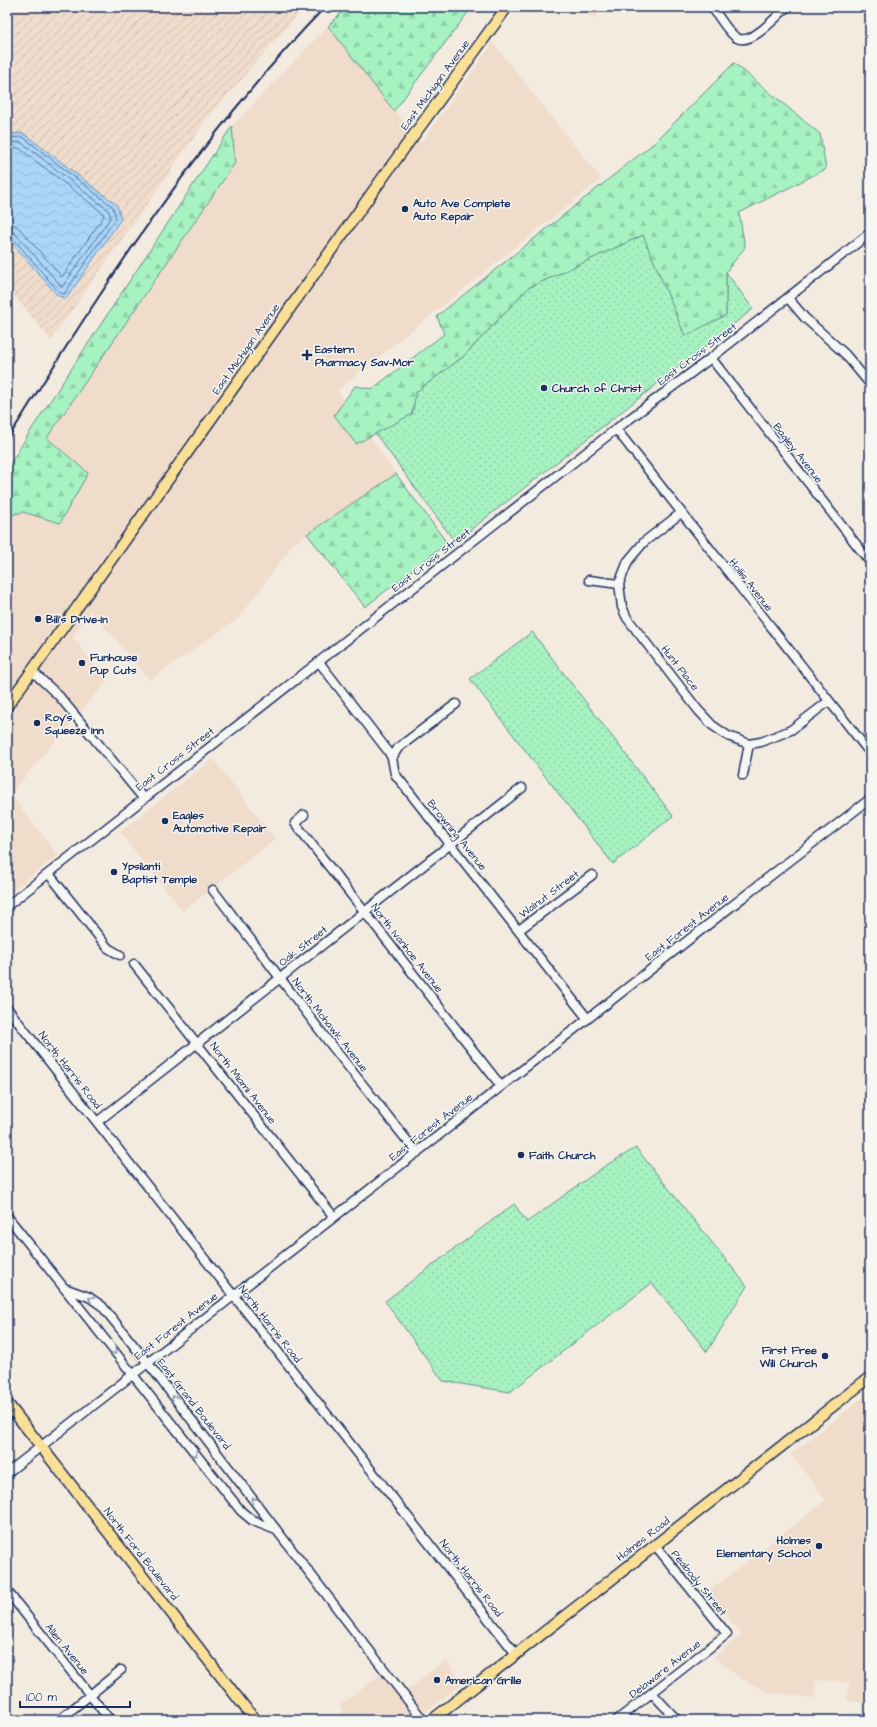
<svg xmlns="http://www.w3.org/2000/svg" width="877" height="1727" font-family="'Architects Daughter',sans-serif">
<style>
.built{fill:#f0dccb}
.industrial{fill:url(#industrial-furrows)}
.grass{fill:url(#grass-dots);stroke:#619090}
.forest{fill:url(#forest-firs);stroke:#619090}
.water{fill:url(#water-waves);stroke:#7293ba}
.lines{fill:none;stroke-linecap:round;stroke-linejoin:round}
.shore{stroke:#55729c;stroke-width:1}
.minor-casing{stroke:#1b2f5e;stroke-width:11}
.major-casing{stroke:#1b2f5e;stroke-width:13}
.minor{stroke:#f6f6f2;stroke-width:8}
.major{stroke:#fadf96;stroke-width:10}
.rail{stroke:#1b2f5e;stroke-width:2}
.oneway{stroke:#8892a8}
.poi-dot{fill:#1b2f5e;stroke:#f6f6f2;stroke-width:1.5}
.labels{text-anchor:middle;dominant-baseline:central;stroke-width:3;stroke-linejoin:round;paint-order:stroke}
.street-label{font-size:11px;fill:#1b2f5e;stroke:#f6f6f2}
.poi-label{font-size:11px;font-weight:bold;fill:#1b2f5e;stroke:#f6f6f2;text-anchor:start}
</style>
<defs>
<pattern id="industrial-furrows" width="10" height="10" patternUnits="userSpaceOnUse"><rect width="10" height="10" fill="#f0dccb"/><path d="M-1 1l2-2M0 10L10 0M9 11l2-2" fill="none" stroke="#cdbdb1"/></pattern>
<pattern id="grass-dots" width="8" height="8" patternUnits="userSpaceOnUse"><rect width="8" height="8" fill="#a7f2c1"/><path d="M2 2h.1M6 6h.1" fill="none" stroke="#8fd0a8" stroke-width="1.8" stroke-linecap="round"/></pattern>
<pattern id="forest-firs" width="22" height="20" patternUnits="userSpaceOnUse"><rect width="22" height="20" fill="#a7f2c1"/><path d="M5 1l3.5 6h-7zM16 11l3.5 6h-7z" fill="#8fd0a8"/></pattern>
<pattern id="water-waves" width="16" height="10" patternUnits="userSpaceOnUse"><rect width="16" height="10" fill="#acd6f8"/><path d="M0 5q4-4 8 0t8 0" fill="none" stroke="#93b8d7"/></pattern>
</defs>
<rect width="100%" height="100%" fill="#f3eae0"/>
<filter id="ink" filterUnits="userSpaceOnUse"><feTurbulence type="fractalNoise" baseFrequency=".025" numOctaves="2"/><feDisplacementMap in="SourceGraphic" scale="8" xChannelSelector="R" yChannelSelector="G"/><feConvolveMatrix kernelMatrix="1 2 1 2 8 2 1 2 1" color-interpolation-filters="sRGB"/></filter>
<g filter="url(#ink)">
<!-- built -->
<path class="built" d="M 582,7 L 603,7 L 594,19 Z
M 328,26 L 421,143 L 493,43 L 601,179 L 337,390 L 396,474 L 293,544 L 239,618 L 150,680 L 90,610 L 73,637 L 107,681 L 10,794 L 58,855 L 7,895 L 7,516 L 23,512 L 60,523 L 47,438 L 235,163 L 232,126 Z
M 213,759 L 275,839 L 183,911 L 120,832 Z
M 870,1392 L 870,1703 L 847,1701 L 849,1682 L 816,1680 L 814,1698 L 767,1692 L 740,1678 L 714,1657 L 742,1635 L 708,1592 L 826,1500 L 791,1454 Z
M 446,1660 L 463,1683 L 415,1720 L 333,1720 L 344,1712 L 339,1706 L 390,1667 L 408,1690 Z"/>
<!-- industrial -->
<path class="industrial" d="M 7,7 L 304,7 L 207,119 L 51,340 L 7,287 Z"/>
<!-- grass -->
<path class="grass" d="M 643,235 L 685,335 L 726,315 L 726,272 L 753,309 L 455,542 L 375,433 L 412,414 L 416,392 L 464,356 L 528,288 Z
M 532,632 L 673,816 L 613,864 L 470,679 Z
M 636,1148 L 747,1286 L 707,1352 L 652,1283 L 510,1392 L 443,1381 L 385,1301 L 514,1204 L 527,1222 L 605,1166 Z"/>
<!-- forest -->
<path class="forest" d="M 347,7 L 472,7 L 394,111 L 328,26 Z
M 734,63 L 820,134 L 826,169 L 739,213 L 745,247 L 726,272 L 726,315 L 685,336 L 643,235 L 528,288 L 464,356 L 416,392 L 412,414 L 356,444 L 334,415 L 355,386 L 372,389 L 444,334 L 437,316 L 654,143 Z
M 232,126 L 235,163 L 47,438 L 88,473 L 60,523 L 23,512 L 7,516 L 7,469 L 33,427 Z
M 396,474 L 447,543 L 365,607 L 307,534 Z"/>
<!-- water -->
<path class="water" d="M 23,133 L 117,205 L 121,219 L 66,299 L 57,295 L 7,237 L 7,134 Z"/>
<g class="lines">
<!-- shore -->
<path class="shore" d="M 7,138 L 23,137 L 113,207 L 116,218 L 64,294 L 59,292 L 12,237 L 7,235
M 7,143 L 21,142 L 108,210 L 111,217 L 62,287 L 15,233 L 7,230
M 7,149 L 19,148 L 103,213 L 104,216 L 62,277 L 20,229 L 15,225 L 7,224"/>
<!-- minor casing -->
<g class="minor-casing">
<path id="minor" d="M 712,7 C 718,15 729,34 737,38 C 751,46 777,16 787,7
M 788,298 L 805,318 L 845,354 L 870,384
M 711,358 L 870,562
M 616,429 L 870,753
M 681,513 L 644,542 L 628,561 L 619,584 L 622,607 L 627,618 L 698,710 L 712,725 L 728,736 L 749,744 L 761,742 L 791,730 L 829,701
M 589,580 L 619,584
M 319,662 L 388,751 L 392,758 L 395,774 L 587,1018
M 32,671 L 59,696 L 143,798
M 392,758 L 398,748 L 456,704
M 743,775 L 749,744
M 304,815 L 295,823 L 501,1086
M 49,874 L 108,948 L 120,955
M 213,890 L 328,1041 L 417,1153
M 7,906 L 616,429 L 711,358 L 870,233
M 519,930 L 592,875
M 134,964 L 334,1217
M 7,1008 L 516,1654
M 97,1122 L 522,788
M 7,1216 L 241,1511 L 253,1521 L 276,1530
M 64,1288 L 89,1297 L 102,1306 L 147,1362 L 423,1720
M 7,1473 L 774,873 L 870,799
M 7,1591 L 110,1720
M 652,1693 L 677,1720
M 59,1720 L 121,1670
M 617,1720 L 727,1634 L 655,1545"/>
</g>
<!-- major casing -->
<g class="major-casing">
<path id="major" d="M 7,706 L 384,176 L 507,7
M 7,1403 L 255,1720
M 432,1720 L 870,1377"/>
</g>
<!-- minor -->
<use href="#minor" class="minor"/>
<!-- major -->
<use href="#major" class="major"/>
<!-- rail -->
<path class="rail" d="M 7,440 C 102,288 200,136 325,7"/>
</g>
<!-- one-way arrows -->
<defs><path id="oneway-chevron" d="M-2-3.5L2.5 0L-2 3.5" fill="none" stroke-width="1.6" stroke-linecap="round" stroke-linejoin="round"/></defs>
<g class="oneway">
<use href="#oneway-chevron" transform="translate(91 1299) rotate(-149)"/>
<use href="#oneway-chevron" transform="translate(114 1352) rotate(52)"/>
<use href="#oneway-chevron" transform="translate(174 1398) rotate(-128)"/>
<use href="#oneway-chevron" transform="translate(195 1454) rotate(51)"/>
<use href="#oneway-chevron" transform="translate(254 1500) rotate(-128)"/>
</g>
</g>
<!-- markers -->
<g class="poi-dot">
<circle cx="405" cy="209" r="4"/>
<path d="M305 349h4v4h4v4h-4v4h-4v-4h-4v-4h4z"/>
<circle cx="544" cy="388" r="4"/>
<circle cx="38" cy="619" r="4"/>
<circle cx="82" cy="663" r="4"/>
<circle cx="37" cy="723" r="4"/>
<circle cx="165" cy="821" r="4"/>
<circle cx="114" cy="872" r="4"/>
<circle cx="521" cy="1155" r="4"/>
<circle cx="825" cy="1356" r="4"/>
<circle cx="819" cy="1546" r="4"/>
<circle cx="437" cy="1680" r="4"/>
</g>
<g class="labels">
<!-- street labels -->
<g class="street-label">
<text transform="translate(435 85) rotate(-54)">East Michigan Avenue</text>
<text transform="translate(246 349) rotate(-55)">East Michigan Avenue</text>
<text transform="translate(697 354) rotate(-37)">East Cross Street</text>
<text transform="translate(798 453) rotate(52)">Bagley Avenue</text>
<text transform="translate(431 560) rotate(-38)">East Cross Street</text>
<text transform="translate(751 585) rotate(52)">Hollis Avenue</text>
<text transform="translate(680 668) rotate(52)">Hunt Place</text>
<text transform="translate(175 759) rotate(-38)">East Cross Street</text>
<text transform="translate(457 835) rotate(51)">Browning Avenue</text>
<text transform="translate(549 894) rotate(-37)">Walnut Street</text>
<text transform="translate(687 927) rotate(-38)">East Forest Avenue</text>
<text transform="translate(303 946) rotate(-38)">Oak Street</text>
<text transform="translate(407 948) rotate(52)">North Ivanhoe Avenue</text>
<text transform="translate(330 1025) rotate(52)">North Mohawk Avenue</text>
<text transform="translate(70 1070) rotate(52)">North Harris Road</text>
<text transform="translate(243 1083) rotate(52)">North Miami Avenue</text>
<text transform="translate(431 1127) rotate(-38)">East Forest Avenue</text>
<text transform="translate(270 1324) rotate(52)">North Harris Road</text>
<text transform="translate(176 1326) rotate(-38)">East Forest Avenue</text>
<text transform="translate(194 1404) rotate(52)">East Grand Boulevard</text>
<text transform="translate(643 1539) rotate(-38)">Holmes Road</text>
<text transform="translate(141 1554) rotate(52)">North Ford Boulevard</text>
<text transform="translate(471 1578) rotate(52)">North Harris Road</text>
<text transform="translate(699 1583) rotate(51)">Peabody Street</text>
<text transform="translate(67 1649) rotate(51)">Allen Avenue</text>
<text transform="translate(665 1669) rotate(-38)">Delaware Avenue</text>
</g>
<!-- poi labels -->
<g class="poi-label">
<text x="413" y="203">Auto Ave Complete<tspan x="413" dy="13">Auto Repair</tspan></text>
<text x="315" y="349">Eastern<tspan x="315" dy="13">Pharmacy Sav-Mor</tspan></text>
<text x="552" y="388">Church of Christ</text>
<text x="46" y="619">Bill's Drive-In</text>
<text x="90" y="657">Funhouse<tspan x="90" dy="13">Pup Cuts</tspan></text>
<text x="45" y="717">Roy's<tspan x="45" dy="13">Squeeze Inn</tspan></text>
<text x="173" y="815">Eagles<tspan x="173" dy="13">Automotive Repair</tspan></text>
<text x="122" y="866">Ypsilanti<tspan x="122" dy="13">Baptist Temple</tspan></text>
<text x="529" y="1155">Faith Church</text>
<text x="817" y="1350" text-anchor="end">First Free<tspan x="817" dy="13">Will Church</tspan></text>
<text x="811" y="1540" text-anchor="end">Holmes<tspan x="811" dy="13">Elementary School</tspan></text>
<text x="445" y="1680">American Grille</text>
</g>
</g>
<!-- margin -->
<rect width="877" height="1727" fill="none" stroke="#f6f6f2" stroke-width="24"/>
<rect x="12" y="12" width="853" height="1703" fill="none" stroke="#1b2f5e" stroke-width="1.5" filter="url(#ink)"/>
<!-- scale -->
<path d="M20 1701v6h110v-6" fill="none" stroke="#1b2f5e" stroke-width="2"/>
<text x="26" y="1701" font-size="12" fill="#1b2f5e" stroke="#f6f6f2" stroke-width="3" paint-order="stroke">100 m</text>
</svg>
